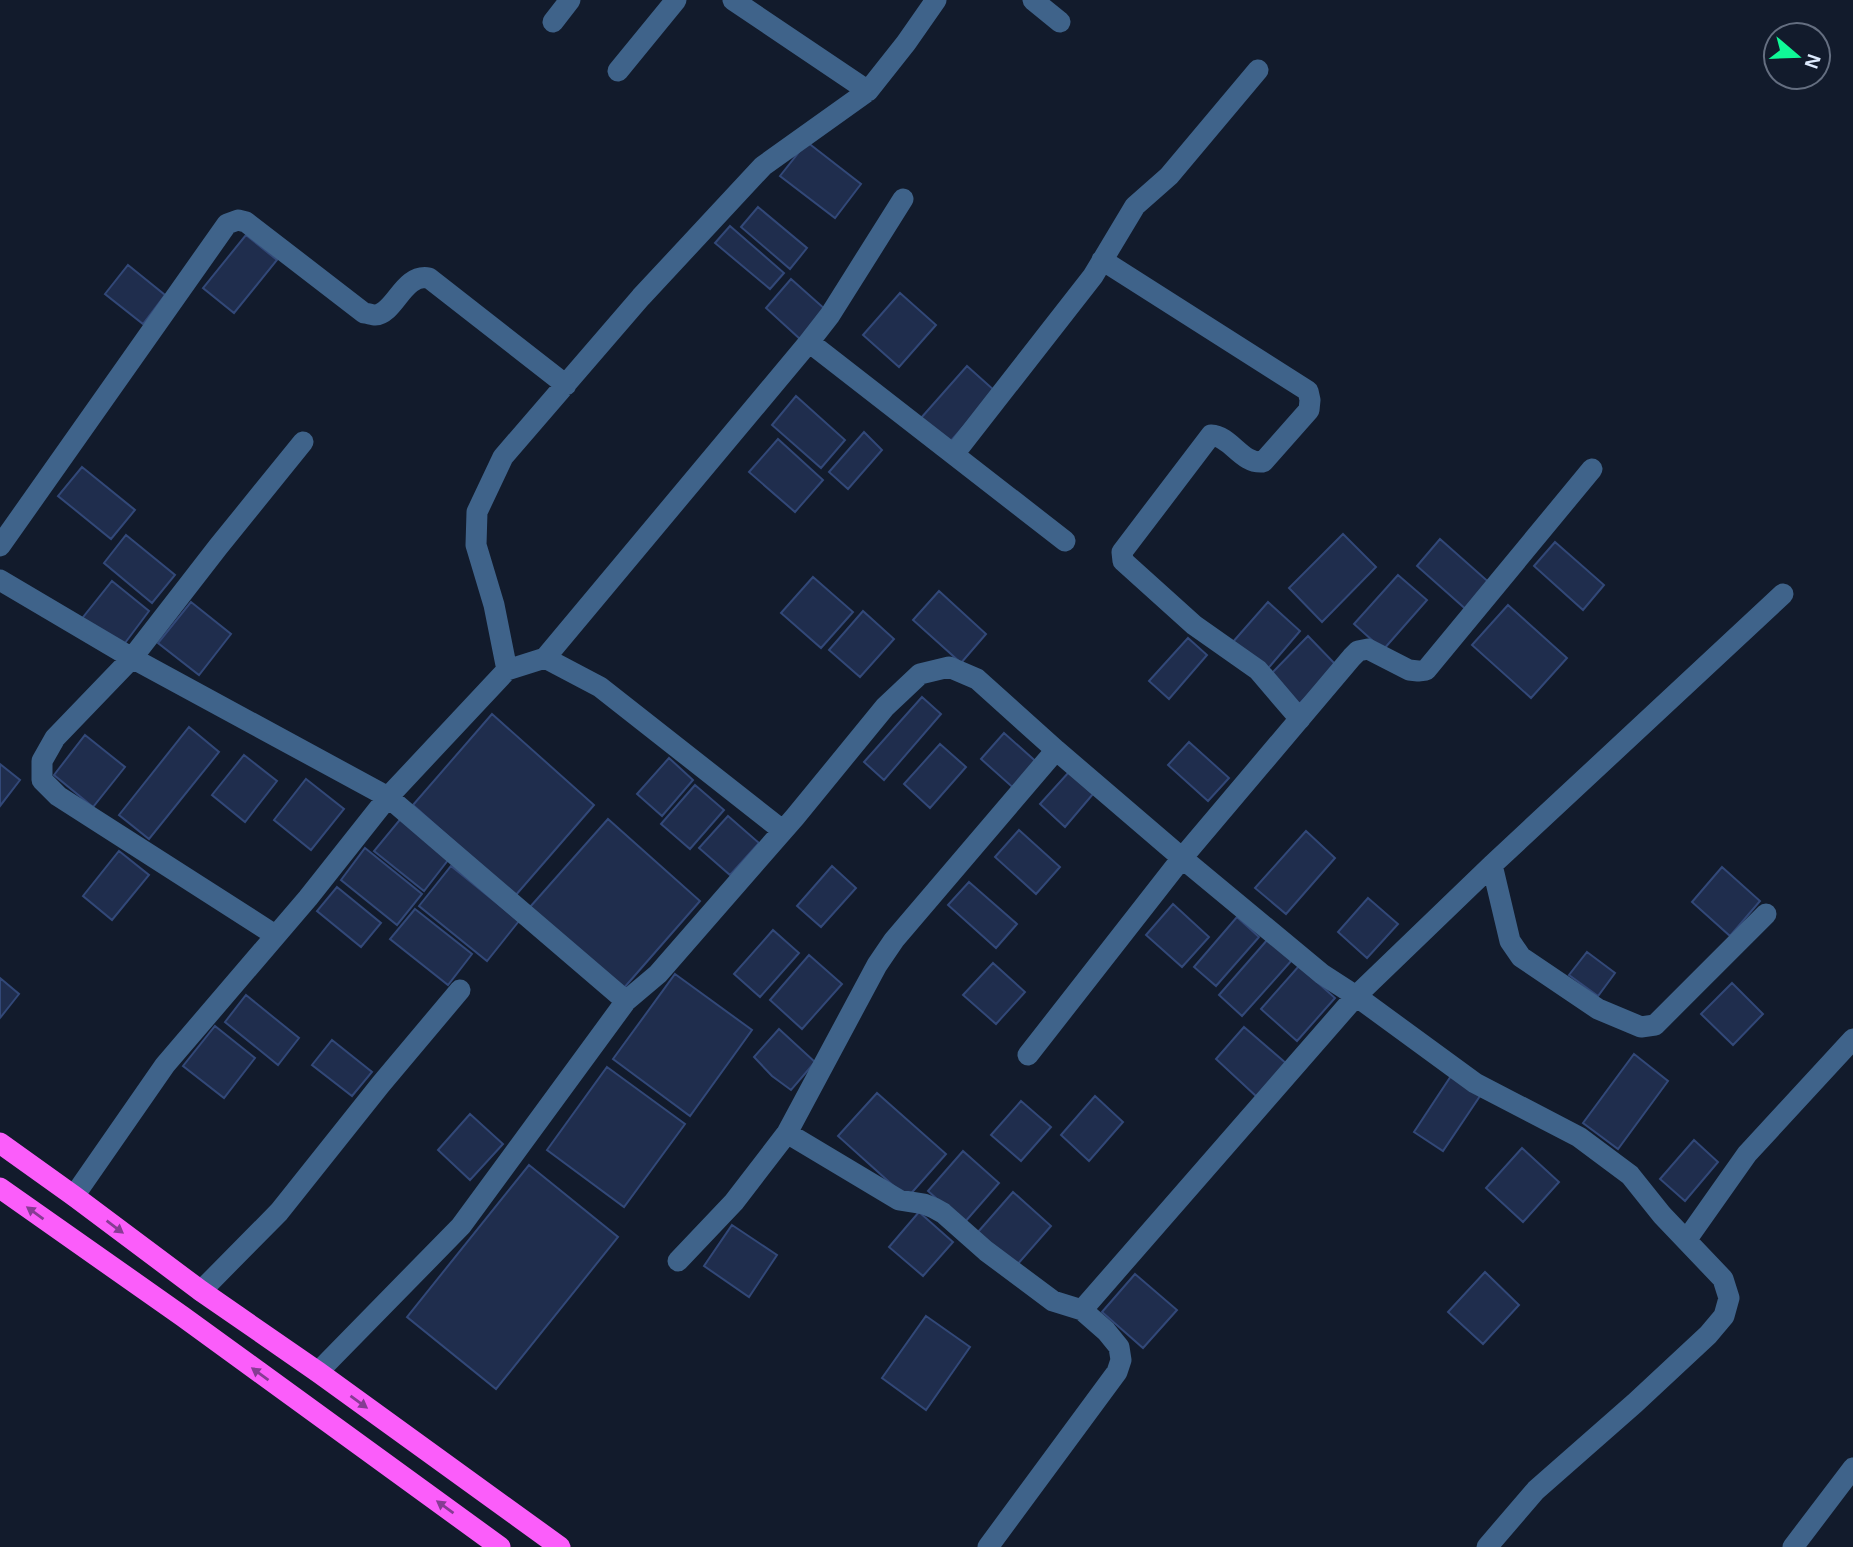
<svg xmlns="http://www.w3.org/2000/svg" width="1853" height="1547" font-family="Helvetica,sans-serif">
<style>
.building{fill:#1f2d4d;stroke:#324878;stroke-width:2}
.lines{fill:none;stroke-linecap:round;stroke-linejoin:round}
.minor{stroke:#3f638a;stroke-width:21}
.highway{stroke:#fb5dfa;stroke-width:21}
.oneway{fill:#863c93}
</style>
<rect width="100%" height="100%" fill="#121b2c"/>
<!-- building -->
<path class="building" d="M 807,142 L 861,184 L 835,218 L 780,176 Z
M 758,207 L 807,248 L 790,269 L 741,227 Z
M 730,226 L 784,273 L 770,289 L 715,243 Z
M 246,235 L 277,260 L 234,313 L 203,288 Z
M 128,265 L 165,295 L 143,324 L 105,294 Z
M 791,279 L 826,310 L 800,339 L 766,308 Z
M 900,293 L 936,325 L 899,367 L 863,335 Z
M 967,366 L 995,391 L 949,443 L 921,418 Z
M 796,396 L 845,440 L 821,468 L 772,425 Z
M 864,432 L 882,450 L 848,489 L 829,472 Z
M 778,439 L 823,480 L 795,512 L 749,472 Z
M 82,467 L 135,510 L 111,539 L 58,496 Z
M 1343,534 L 1376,567 L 1322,622 L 1289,588 Z
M 126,535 L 175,575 L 152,603 L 104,563 Z
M 1440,539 L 1492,585 L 1469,612 L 1417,566 Z
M 1555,542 L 1604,585 L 1583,610 L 1534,566 Z
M 1398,575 L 1427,600 L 1383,650 L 1354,624 Z
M 813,577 L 853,612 L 821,648 L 781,613 Z
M 112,581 L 149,611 L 122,647 L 80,621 Z
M 939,591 L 986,634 L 961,663 L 913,620 Z
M 191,602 L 231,634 L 199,675 L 158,643 Z
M 1268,602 L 1300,631 L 1265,672 L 1232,643 Z
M 1508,605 L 1567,658 L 1531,698 L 1472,645 Z
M 863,611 L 894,639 L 860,677 L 829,650 Z
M 1308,636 L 1337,666 L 1299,704 L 1270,675 Z
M 1188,638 L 1207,655 L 1169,699 L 1149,681 Z
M 922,697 L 941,714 L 884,780 L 864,762 Z
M 492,714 L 594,805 L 515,896 L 413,805 Z
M 189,727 L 219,752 L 149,839 L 119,815 Z
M 1004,733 L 1041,766 L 1018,792 L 981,759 Z
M 85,735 L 125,767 L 93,807 L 54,775 Z
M 1189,742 L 1229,778 L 1208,801 L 1168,765 Z
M 940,744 L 966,767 L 930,808 L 904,784 Z
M 244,755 L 277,781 L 245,822 L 212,795 Z
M 669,758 L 693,780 L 662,816 L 637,794 Z
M 0,764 L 20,780 L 0,806 Z
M 1069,772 L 1093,794 L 1065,827 L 1040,804 Z
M 306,779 L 344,809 L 311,850 L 274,820 Z
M 695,785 L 724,810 L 690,849 L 661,824 Z
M 403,816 L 452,855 L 424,891 L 374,851 Z
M 728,816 L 759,843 L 730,875 L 699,848 Z
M 608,819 L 700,901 L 623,989 L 530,907 Z
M 1019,830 L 1060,867 L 1036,894 L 995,857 Z
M 1306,831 L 1335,858 L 1286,914 L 1255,888 Z
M 365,848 L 422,894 L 397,925 L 341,880 Z
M 119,851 L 149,875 L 112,920 L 83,896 Z
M 451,866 L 519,921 L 487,961 L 419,906 Z
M 832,866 L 856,888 L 821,927 L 797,906 Z
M 1722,867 L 1760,901 L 1730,936 L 1692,902 Z
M 969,882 L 1017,924 L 996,948 L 948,905 Z
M 337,887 L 381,923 L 361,947 L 317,911 Z
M 1368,898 L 1398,924 L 1367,958 L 1338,932 Z
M 1173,904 L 1209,937 L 1182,967 L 1146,935 Z
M 415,909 L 472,954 L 448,985 L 390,939 Z
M 1237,917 L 1259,937 L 1216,986 L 1194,967 Z
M 773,930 L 799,953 L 760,997 L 734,974 Z
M 1268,939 L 1292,960 L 1242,1016 L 1219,995 Z
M 1587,952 L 1615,973 L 1598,996 L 1569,975 Z
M 809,955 L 842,984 L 802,1029 L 770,1000 Z
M 993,963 L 1025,992 L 996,1024 L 963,995 Z
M 1299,966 L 1335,998 L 1297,1041 L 1261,1009 Z
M 675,974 L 752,1030 L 690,1116 L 613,1059 Z
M 0,978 L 19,994 L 0,1018 Z
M 1732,983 L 1763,1014 L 1733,1045 L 1701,1014 Z
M 246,995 L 299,1038 L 278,1065 L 225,1022 Z
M 215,1026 L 255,1058 L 224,1098 L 183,1066 Z
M 1244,1027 L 1287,1064 L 1257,1097 L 1216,1059 Z
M 779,1029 L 815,1062 L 791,1090 L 772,1076 L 754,1057 Z
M 332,1040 L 372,1072 L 352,1096 L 312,1065 Z
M 1634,1054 L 1668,1081 L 1618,1149 L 1583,1123 Z
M 607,1067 L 685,1124 L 624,1207 L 547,1150 Z
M 1451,1076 L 1480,1096 L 1443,1151 L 1414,1132 Z
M 877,1093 L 946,1154 L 907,1198 L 838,1136 Z
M 1095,1096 L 1123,1122 L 1089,1161 L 1061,1135 Z
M 1021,1101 L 1051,1127 L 1021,1161 L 991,1135 Z
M 470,1114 L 503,1144 L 470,1180 L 438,1150 Z
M 1694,1140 L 1718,1162 L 1685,1201 L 1660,1179 Z
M 1522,1148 L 1559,1182 L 1523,1222 L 1486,1188 Z
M 963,1151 L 999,1183 L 964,1223 L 928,1191 Z
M 529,1165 L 618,1237 L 496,1389 L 407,1317 Z
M 1013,1192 L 1051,1226 L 1016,1266 L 978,1232 Z
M 919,1212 L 953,1242 L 923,1276 L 889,1247 Z
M 732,1225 L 777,1255 L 749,1297 L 704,1266 Z
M 1485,1272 L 1519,1305 L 1483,1344 L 1448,1312 Z
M 1135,1274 L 1177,1310 L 1143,1348 L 1102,1312 Z
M 926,1316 L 970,1347 L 926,1410 L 882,1378 Z"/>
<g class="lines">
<!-- minor -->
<path class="minor" d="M 733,0 L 868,91
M 1033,0 L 1060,22
M 553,22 L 570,0
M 618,71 L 676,0
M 1102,260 L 1308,391 L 1310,400 L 1309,410 L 1263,462 C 1241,464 1231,436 1211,435 L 1122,552 L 1123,561 L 1194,625 L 1258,670 L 1300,719
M 809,342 L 1065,541
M 954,454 L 1093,276 L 1135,206 L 1169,176 L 1258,70
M 0,546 L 227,224 L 238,220 L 246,222 L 364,313 C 366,313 373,315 375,315 C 395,314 403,273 429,278 L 566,385
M 0,580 L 132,658 L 388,797 L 626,1001
M 545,658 L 809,342 L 830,315 L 903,199
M 507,670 L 494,605 L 476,545 L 477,512 L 503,457 L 641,297 L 763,166 L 868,91 L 906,43 L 936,0
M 1492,865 L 1510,941 L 1521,957 L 1598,1009 L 1641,1027 L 1655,1025 L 1766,914
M 275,935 L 58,796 L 42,780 L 42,761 L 55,738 L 132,658 L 218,547 L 303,442
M 1028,1055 L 1182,858 L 1352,657 L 1358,651 L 1368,649 L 1409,670 L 1418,671 L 1426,670 L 1592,469
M 787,1133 L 877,965 L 894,940 L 1056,750
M 74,1196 L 165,1065 L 308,898 L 388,797 L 507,670 L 545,658 L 600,687 L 782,830
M 1687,1239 L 1747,1154 L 1853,1039
M 678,1261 L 734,1202 L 787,1133 L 899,1200 L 924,1204 L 934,1208 L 943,1213 L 986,1251 L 1053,1301 L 1082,1310 L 1106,1331 L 1119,1347 L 1121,1360 L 1117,1372 L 988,1547
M 201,1291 L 279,1212 L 381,1084 L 460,990
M 1082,1310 L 1356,996 L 1492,865 L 1783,594
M 318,1372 L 461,1226 L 626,1001 L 658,974 L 795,817 L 885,707 L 920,674 L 949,667 L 977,679 L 1056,750 L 1182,858 L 1322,974 L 1356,996 L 1475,1083 L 1579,1137 L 1630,1175 L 1662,1215 L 1723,1279 L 1729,1298 L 1724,1316 L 1708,1335 L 1635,1403 L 1536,1490 L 1487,1547
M 1793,1547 L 1853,1468"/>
<!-- highway -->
<path class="highway" d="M 0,1143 L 74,1196 L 201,1291 L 318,1372 L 560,1547
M 0,1188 L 182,1316 L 500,1547"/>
</g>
<!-- one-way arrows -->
<defs><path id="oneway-solid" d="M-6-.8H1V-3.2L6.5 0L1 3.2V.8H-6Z" transform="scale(1.75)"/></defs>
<g class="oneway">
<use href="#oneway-solid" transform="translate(35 1213) rotate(-144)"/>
<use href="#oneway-solid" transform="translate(115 1227) rotate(37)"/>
<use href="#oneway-solid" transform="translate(260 1374) rotate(-144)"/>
<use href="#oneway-solid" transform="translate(359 1402) rotate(36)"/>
<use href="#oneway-solid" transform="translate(445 1507) rotate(-144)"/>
</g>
<!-- north arrow -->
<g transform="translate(1797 56) rotate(109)"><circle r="33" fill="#121b2c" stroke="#646e80" stroke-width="2"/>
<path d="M0-5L12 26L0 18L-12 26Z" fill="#10f997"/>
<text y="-10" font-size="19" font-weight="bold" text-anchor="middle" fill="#deebfe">N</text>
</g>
</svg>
